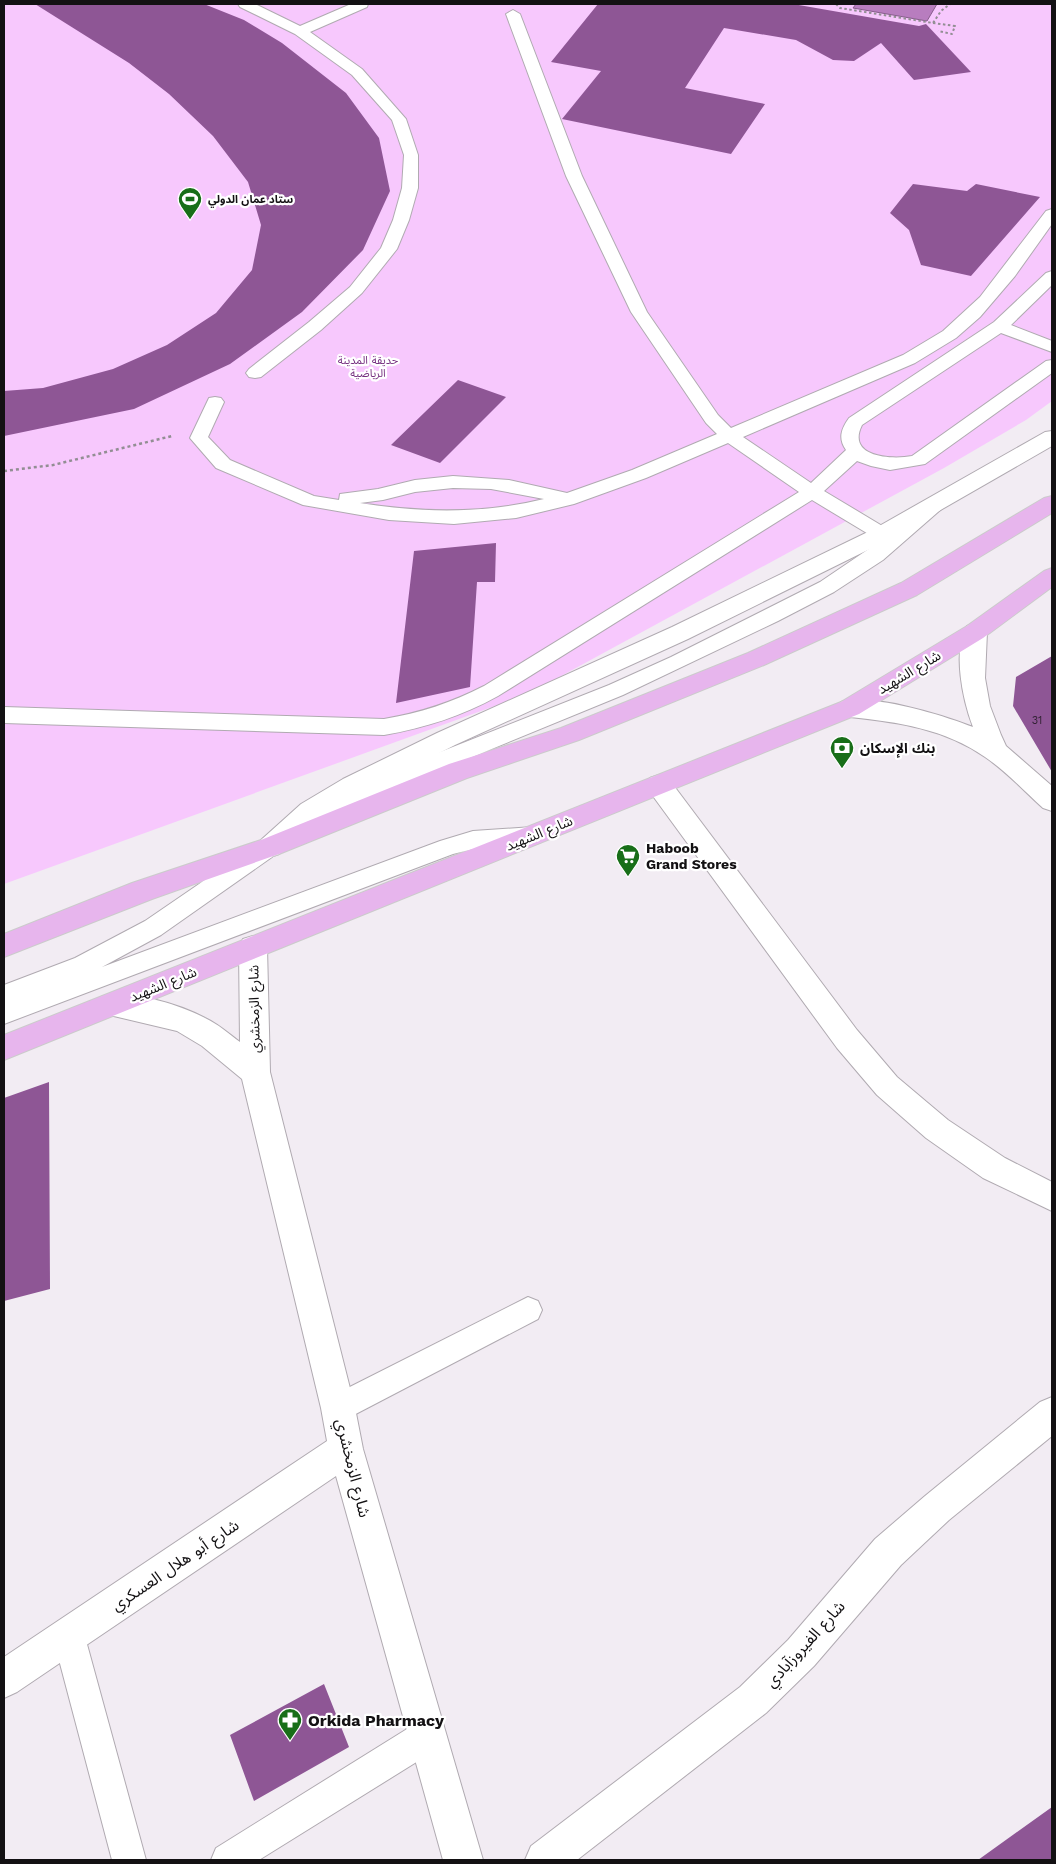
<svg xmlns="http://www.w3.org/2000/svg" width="1056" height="1864" font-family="'Work Sans','Noto Sans Arabic',sans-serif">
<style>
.green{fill:#f7c8fd}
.water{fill:#b87dbf;stroke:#865d8b}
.building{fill:#8e5695}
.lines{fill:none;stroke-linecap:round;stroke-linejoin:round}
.lane-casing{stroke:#b0aab1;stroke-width:2}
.street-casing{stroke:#b0aab1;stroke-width:2}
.secondary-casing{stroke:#b0aab1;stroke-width:2}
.highway-casing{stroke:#cbcbcb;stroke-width:2}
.path-far1{stroke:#928e93;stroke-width:2;stroke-dasharray:2.5 2.5;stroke-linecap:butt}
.path{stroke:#928e93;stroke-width:2.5;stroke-dasharray:3 3;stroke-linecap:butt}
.lane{fill:#fff;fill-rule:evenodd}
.street{fill:#fff;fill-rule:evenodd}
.secondary{fill:#fff;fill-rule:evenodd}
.highway{fill:#e7b5ed;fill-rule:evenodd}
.labels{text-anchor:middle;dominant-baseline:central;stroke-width:4.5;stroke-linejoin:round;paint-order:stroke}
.far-poi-label{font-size:11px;font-weight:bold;fill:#131113;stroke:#fff;text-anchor:start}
.far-park-label{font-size:11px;fill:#763080;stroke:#fff}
.number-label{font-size:11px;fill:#322234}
.street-label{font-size:14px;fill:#131113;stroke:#fff}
.poi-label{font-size:14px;font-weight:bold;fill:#131113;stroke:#fff;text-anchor:start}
.near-street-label{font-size:16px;fill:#131113;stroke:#fff}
.near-poi-label{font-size:16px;font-weight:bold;fill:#131113;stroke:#fff;text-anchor:start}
</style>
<rect width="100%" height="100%" fill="#f2ecf3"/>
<!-- green -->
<path class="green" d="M 4,4 L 1052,4 L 1052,401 L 1026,420 L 944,468 L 528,694 L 4,884 Z"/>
<!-- water -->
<path class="water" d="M 856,4 L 937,4 L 927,21 L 853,8 Z"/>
<!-- building -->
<path class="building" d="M 35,4 L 204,4 L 244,20 L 282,43 L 346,93 L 379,138 L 390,191 L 363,250 L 302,312 L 230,364 L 134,409 L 4,436 L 4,391 L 43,388 L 113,369 L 167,345 L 216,313 L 252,270 L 261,225 L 248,182 L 213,136 L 169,94 L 129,63 Z
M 598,4 L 793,4 L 919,26 L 926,24 L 971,72 L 914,80 L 881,43 L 854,61 L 833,60 L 796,40 L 724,28 L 685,88 L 765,104 L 731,154 L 562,119 L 601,71 L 551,62 Z
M 913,184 L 967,191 L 976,184 L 1040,197 L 971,276 L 921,265 L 909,230 L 890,213 Z
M 458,380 L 506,397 L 440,463 L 391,445 Z
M 496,543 L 495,582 L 477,582 L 470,687 L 396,703 L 414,551 Z
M 1052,656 L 1052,772 L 1013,706 L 1016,677 Z
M 49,1082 L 50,1289 L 4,1301 L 4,1098 Z
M 324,1684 L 349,1747 L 254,1801 L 230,1735 Z
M 1052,1807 L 1052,1860 L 978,1860 Z"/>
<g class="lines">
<!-- lane casing -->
<g class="lane-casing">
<path id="lane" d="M 238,4 L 255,4 L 300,26 L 351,4 L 368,4 L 367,7 L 310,32 L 362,69 L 406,119 L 418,155 L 418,188 L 409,220 L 397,249 L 362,293 L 321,330 L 261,377 L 255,378 L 249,377 L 246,373 L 249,369 L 309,322 L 350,287 L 381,248 L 393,220 L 402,188 L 404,155 L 392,120 L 352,75 L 295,34 L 240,7 Z
M 513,10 L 520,14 L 582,176 L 647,312 L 718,415 L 731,428 L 903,355 L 943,331 L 980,297 L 1046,211 L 1052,209 L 1052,224 L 1015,276 L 980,317 L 956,338 L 915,363 L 743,437 L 811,483 L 846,450 C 838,439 841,429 849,418 L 994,322 L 1046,273 L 1052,271 L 1052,285 L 1011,325 L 1052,341 L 1052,352 L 1001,333 L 862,425 C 846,457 891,460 912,456 L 1046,361 L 1052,360 L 1052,373 L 925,464 L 890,470 L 871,466 L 857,461 L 824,491 L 889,530 L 891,533 L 930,501 L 937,499 L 944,501 L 946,505 L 883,560 L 834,592 L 778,621 L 623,695 L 426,776 L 325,827 L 317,830 L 309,827 L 306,821 L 309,815 L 410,764 L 609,685 L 671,657 L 820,582 L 882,540 L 875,538 L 812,500 L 498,696 C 462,716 425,728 384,735 L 4,723 L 4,707 L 384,719 C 420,713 451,703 484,686 L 799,492 L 728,443 L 646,478 L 574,504 L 516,518 L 454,524 L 389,520 L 303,505 L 216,468 L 190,438 L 209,398 L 215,397 L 221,398 L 224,402 L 208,437 L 230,460 L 314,496 L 339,500 L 340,494 L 378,489 L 415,480 L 453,476 L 509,480 L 567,493 L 632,470 L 717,434 L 706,423 L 631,312 L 566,176 L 506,14 ZM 453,488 L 491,489 L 544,499 C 483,514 422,513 360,503 L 383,500 L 415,492 Z
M 533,827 L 541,830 L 544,836 L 541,842 L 533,845 L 473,849 L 453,854 L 4,1024 L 4,985 L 75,958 L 145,921 L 256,845 L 264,842 L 272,845 L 275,851 L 272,857 L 161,935 L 102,967 L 440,841 L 473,831 Z
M 528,1297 L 538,1301 L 542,1310 L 538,1319 L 348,1418 L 338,1422 L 328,1418 L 323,1408 L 328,1398 Z
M 69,1621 L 80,1626 L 85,1637 L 146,1860 L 112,1860 L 53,1637 L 58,1626 Z
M 427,1720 L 439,1724 L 443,1736 L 439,1748 L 259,1860 L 211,1860 L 216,1848 L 415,1724 Z"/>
</g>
<!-- street casing -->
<g class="street-casing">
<path id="street" d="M 975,624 L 983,626 L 987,632 L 985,678 L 990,706 L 1001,735 L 1006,746 L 1052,786 L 1052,811 L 1043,808 C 1024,791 1006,771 985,757 C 945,729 898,722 850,717 L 841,714 L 838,708 L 841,702 C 871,693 943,715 973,727 C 963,701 952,651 967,626 Z
M 659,775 L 668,778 L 857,1030 L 897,1077 L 948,1120 L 1005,1158 L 1052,1182 L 1052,1211 L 983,1178 L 926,1138 L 877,1095 L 837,1048 L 650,792 L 646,785 L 650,778 Z
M 253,936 L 263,939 L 267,947 L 270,1072 L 355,1408 L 363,1449 L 483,1860 L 443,1860 L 336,1476 L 17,1692 L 4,1698 L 4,1657 L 327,1441 L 321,1408 L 242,1079 L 202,1046 L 177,1031 L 101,1013 L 97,1005 L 101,997 C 127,988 181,1005 205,1018 C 218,1024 229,1034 240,1042 L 239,947 L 243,939 Z
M 1052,1397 L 1052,1436 L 949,1520 L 901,1565 L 814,1666 L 766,1713 L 577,1860 L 525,1860 L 531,1846 L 740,1687 L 788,1640 L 875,1539 L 925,1496 L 1040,1402 Z"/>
</g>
<!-- secondary casing -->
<g class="secondary-casing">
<path id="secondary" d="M 1052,431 L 1052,446 L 890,539 L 688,639 L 455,745 L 361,793 L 319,818 L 279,854 L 270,857 L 261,854 L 257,847 L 261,840 L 301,804 L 343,779 L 437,733 L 672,627 L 874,529 L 1045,432 Z"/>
</g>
<!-- highway casing -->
<g class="highway-casing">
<path id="highway" d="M 1052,496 L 1052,513 L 917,595 L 764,665 L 579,740 L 467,778 L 279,854 L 152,899 L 4,957 L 4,934 L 132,883 L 261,840 L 449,764 L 561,728 L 748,653 L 901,583 L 1044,498 Z
M 1052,568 L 1052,587 L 983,638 L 859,714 L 4,1060 L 4,1035 L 841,702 L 967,626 L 1044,571 Z"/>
</g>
<!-- path-far1 -->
<path class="path-far1" d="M 836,4 L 840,8 L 933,23 L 941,11 L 950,4
M 933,23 L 955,26 L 952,34 L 938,31"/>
<!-- path -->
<path class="path" d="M 4,471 L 53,465 L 172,436"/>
<!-- lane -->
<use href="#lane" class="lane"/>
<!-- street -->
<use href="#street" class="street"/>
<!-- secondary -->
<use href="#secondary" class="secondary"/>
<!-- highway -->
<use href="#highway" class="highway"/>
</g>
<!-- icons -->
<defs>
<g id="stadium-pin" transform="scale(1.25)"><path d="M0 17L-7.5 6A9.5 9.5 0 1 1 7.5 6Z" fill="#186e18" stroke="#fff"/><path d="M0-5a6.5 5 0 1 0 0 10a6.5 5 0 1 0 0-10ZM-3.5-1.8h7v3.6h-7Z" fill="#fff"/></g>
<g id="bank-pin" transform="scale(1.25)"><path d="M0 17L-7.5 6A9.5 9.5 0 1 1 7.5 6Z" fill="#186e18" stroke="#fff"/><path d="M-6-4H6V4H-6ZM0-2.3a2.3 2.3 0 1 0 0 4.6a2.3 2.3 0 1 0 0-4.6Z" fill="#fff"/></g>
<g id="supermarket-pin" transform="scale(1.25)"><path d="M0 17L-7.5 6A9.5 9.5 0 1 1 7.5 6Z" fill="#186e18" stroke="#fff"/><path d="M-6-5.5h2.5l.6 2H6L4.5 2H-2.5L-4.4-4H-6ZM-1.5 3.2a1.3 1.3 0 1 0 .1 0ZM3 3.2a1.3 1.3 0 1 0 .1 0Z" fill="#fff"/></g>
<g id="pharmacy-pin" transform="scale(1.25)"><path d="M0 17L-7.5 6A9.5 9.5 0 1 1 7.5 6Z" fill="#186e18" stroke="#fff"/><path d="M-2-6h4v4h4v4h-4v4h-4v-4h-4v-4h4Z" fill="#fff"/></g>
</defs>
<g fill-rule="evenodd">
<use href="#stadium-pin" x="190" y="199"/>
<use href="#bank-pin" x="842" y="748"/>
<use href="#supermarket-pin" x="628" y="856"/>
<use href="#pharmacy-pin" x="290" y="1720"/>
</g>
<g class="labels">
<!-- far-poi labels -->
<g class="far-poi-label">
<text x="208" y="199">ستاد عمان الدولي</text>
</g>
<!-- far-park labels -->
<g class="far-park-label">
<text x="368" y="360">حديقة المدينة<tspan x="368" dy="13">الرياضية</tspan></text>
</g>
<!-- number labels -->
<g class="number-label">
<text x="1037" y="720">31</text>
</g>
<!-- street labels -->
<g class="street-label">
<text transform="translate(909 672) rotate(-31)">شارع الشهيد</text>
<text transform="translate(539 833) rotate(-22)">شارع الشهيد</text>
<text transform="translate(163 984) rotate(-22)">شارع الشهيد</text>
<text transform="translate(254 1009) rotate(-91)">شارع الزمخشري</text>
</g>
<!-- poi labels -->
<g class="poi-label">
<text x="860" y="748">بنك الإسكان</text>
<text x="646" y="848">Haboob<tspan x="646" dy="16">Grand Stores</tspan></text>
</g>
<!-- near-street labels -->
<g class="near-street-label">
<text transform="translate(353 1468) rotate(76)">شارع الزمخشري</text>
<text transform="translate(175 1565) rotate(-34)">شارع أبو هلال العسكري</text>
<text transform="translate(805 1644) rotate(-48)">شارع الفيروزآبادي</text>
</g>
<!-- near-poi labels -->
<g class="near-poi-label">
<text x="308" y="1720">Orkida Pharmacy</text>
</g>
</g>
<!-- border -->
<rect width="1056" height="1864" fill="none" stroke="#131113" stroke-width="10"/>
</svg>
